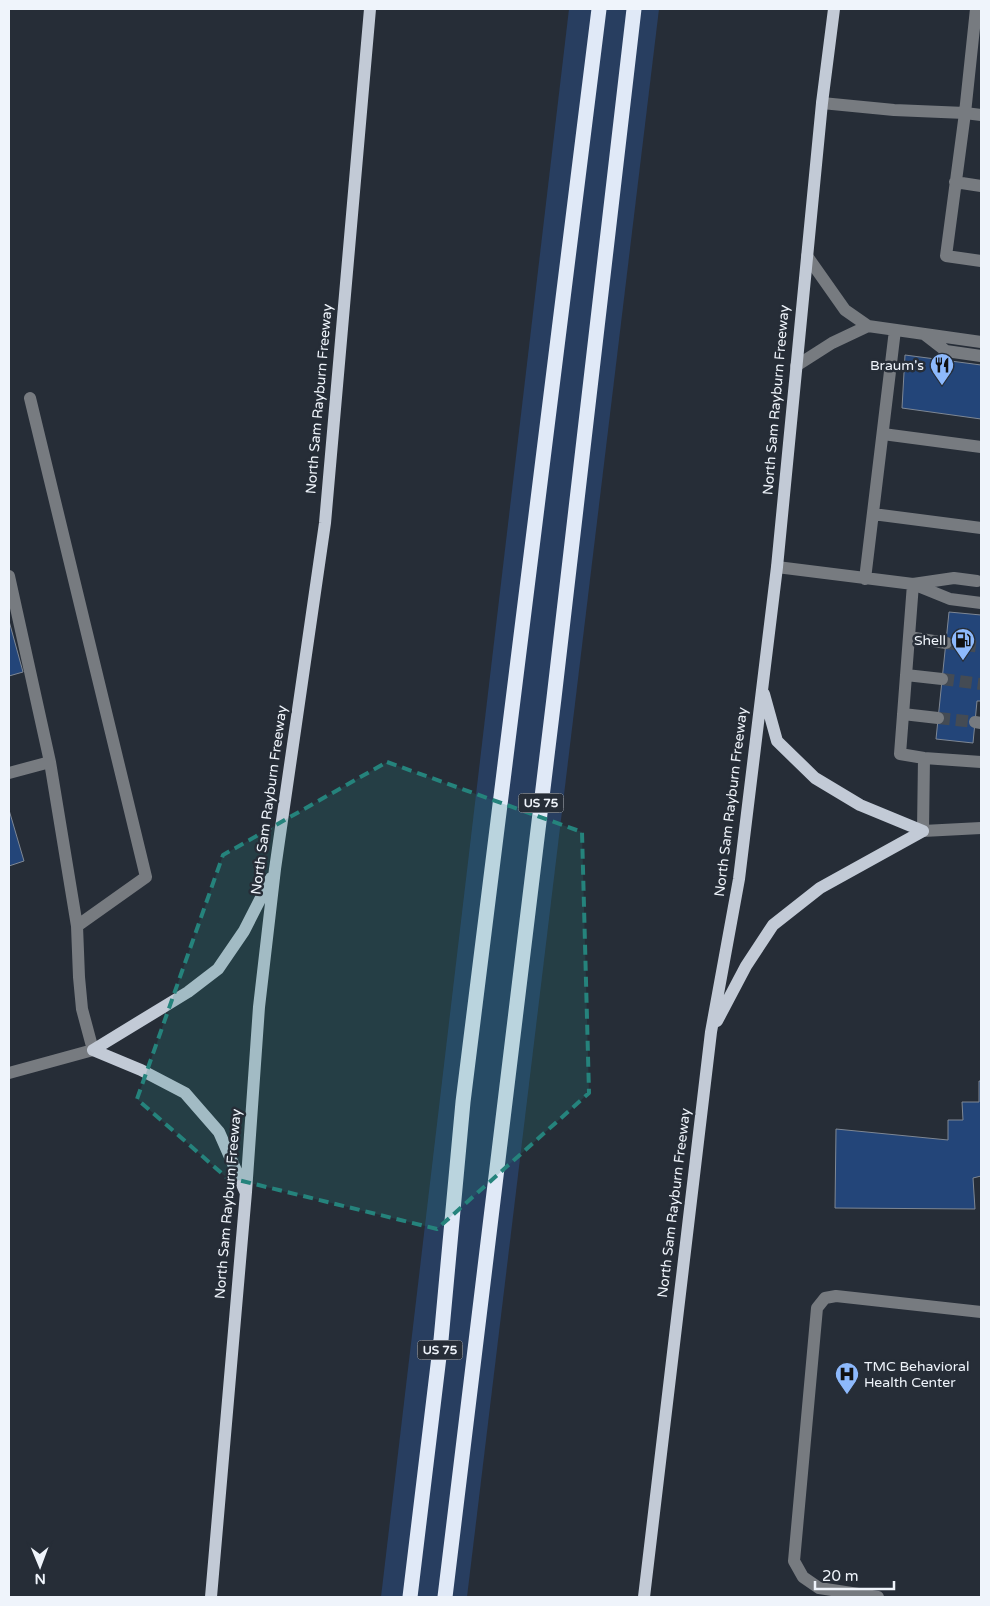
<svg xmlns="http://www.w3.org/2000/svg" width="990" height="1606" font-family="'Varela Round',sans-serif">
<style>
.green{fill:#283e60}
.building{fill:#234579;stroke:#7e8794}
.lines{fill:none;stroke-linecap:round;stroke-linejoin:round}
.minor-tunnel{stroke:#444b54;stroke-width:12;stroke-dasharray:12 6;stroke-linecap:butt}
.minor{stroke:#777b80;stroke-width:12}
.major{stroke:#c2cad6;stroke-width:12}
.highway{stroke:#e0e9f7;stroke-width:15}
.marked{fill:#25837c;fill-opacity:0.2;stroke:#25837c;stroke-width:4;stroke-dasharray:10 6;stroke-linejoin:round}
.labels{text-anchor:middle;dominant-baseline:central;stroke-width:5;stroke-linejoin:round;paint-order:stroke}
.shield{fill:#262d37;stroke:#b3b8c0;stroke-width:1}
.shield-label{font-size:12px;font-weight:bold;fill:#eff4fb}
.poi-label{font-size:14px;fill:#eff4fb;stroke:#262d37;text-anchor:end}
.street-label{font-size:14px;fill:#eff4fb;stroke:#262d37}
</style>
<rect width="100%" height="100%" fill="#262d37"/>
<!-- green -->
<path class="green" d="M 569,9 L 659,9 L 467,1597 L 381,1597 Z"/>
<!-- building -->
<path class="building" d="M 905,355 L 981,365 L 981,419 L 902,408 Z
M 949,612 L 981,615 L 981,701 L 977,701 L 973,743 L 936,739 Z
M 9,621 L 23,672 L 9,676 Z
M 9,810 L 24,861 L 9,866 Z
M 979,1081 L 981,1081 L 981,1176 L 973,1178 L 975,1209 L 835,1208 L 836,1129 L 948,1140 L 948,1120 L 963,1120 L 962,1102 L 979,1102 Z"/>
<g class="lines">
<!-- minor-tunnel -->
<path class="minor-tunnel" d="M 946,643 L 981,647
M 942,679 L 981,684
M 938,718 L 975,722"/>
<!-- minor -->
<path class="minor" d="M 822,103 L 894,110 L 965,113 L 976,9
M 981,115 L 965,113 L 946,256 L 981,261
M 955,182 L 981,186
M 807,256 L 845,310 L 868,326 L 981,342
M 924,334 L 946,351 L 981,356
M 796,366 L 832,343 L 868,326
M 30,398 L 146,877 L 77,926
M 883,434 L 981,447
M 873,514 L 981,528
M 777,567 L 913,584 L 954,578 L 977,581
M 9,576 L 50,762 L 77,926 L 79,977 L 82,1009 L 93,1050 L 9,1073
M 865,579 L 895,330
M 913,584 L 900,754 L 924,758 L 981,762
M 913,584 L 950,599 L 981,603
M 909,637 L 946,643
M 906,675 L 942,679
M 903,714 L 938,718
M 975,722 L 981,723
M 924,758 L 923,831 L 981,828
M 9,773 L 50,762
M 878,1597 L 819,1588 L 803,1577 L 794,1561 L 817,1308 L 825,1298 L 836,1296 L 981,1312"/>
<!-- major -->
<path class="major" d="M 764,694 L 777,741 L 815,778 L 860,805 L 923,831
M 717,1021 L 746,966 L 773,925 L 820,888 L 923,831
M 93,1050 L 188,992 L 218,969 L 244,931 L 271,878
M 93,1050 L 141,1070 L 185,1093 L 219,1132 L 245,1191
M 211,1597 L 246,1192 L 259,1007 L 275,869 L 325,523 L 370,9
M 644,1597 L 711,1032 L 739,879 L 777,567 L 822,103 L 834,9"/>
<!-- highway -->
<path class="highway" d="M 410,1597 L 441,1340 L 463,1102 L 599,9
M 445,1597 L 554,698 L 634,9"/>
</g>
<!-- marked area -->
<path class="marked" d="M 387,762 L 582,832 L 589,1093 L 437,1229 L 226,1177 L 137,1099 L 223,855 Z"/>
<!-- icons -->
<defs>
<g id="restaurant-pin" transform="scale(1.25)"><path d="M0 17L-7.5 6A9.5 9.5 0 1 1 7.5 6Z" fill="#8db9fc" stroke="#262d37"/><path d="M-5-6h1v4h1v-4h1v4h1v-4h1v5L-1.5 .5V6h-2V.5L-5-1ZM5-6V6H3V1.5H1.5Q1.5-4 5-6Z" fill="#111"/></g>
<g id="fuel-pin" transform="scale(1.25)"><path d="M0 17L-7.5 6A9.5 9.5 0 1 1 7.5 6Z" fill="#8db9fc" stroke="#262d37"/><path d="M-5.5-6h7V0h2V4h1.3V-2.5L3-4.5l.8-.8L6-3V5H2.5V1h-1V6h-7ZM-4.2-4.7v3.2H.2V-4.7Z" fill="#111"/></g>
<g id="hospital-pin" transform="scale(1.25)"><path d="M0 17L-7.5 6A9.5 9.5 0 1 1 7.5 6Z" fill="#8db9fc" stroke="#262d37"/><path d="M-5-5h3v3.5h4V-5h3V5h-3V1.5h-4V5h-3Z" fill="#111"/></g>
</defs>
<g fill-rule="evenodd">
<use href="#restaurant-pin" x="942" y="365"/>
<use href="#fuel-pin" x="963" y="640"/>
<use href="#hospital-pin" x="847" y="1374"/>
</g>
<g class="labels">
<!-- shield labels -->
<g class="shield">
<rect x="518.5" y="793.5" width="45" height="19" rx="4"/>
<rect x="417.5" y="1340.5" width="45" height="19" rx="4"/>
</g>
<g class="shield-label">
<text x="541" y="803">US 75</text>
<text x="440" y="1350">US 75</text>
</g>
<!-- poi labels -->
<g class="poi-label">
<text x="924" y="365">Braum's</text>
<text x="946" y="640">Shell</text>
<text x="864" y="1366" text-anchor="start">TMC Behavioral<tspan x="864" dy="16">Health Center</tspan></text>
</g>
<!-- street labels -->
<g class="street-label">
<text transform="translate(319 399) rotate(-85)">North Sam Rayburn Freeway</text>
<text transform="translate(776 400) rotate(-85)">North Sam Rayburn Freeway</text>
<text transform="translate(269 800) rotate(-82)">North Sam Rayburn Freeway</text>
<text transform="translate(731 802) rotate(-83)">North Sam Rayburn Freeway</text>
<text transform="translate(674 1203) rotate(-83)">North Sam Rayburn Freeway</text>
<text transform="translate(228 1204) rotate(-85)">North Sam Rayburn Freeway</text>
</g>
</g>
<!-- border -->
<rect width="990" height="1606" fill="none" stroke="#eff4fb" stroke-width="20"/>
<!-- north arrow -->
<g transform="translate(40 1566) rotate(179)" stroke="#262d37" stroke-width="4" paint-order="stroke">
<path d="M0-4L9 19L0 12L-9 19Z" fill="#eff4fb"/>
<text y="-8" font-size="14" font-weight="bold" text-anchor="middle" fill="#eff4fb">N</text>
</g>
<!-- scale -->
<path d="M815 1581v8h79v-8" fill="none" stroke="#eff4fb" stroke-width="2.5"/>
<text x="822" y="1581" font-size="15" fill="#eff4fb" stroke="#262d37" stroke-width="4" paint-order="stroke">20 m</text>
</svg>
